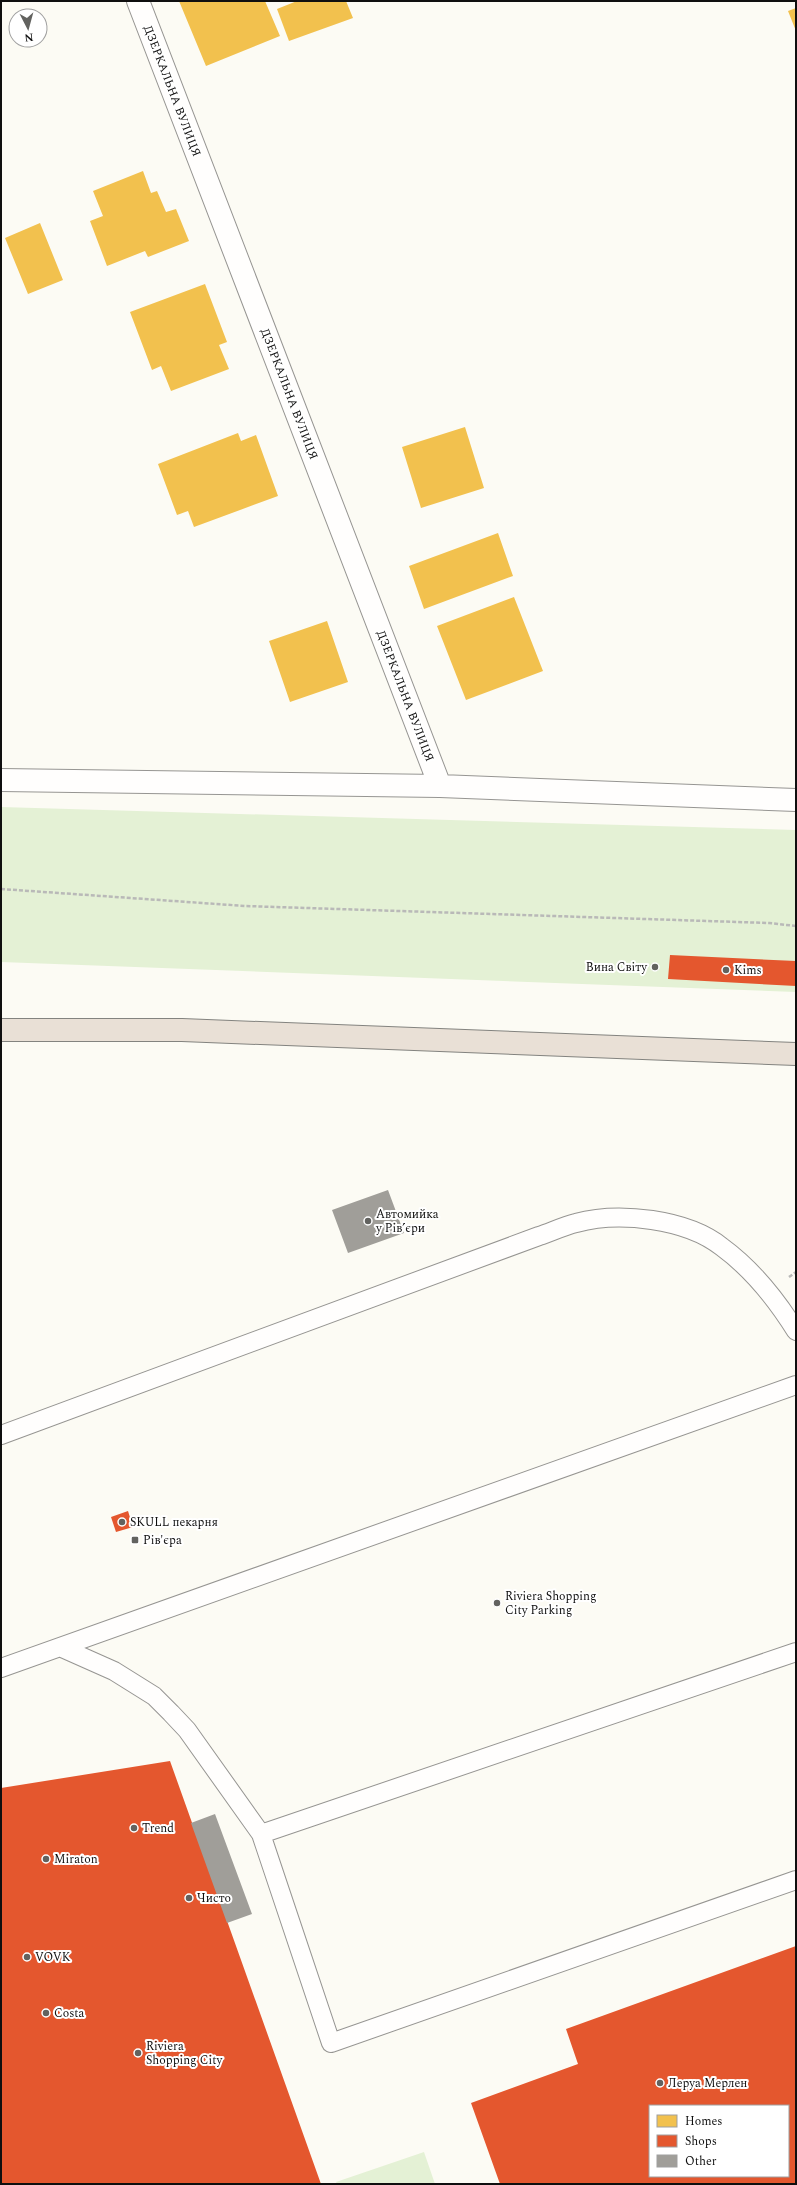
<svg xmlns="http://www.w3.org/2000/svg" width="797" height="2185" font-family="Spectral,serif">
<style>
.green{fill:#e4f1d5}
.homes{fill:#f2c14e}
.shops{fill:#e4572e;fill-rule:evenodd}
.building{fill:#a09e99}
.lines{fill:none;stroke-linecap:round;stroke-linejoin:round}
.lane-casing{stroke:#969592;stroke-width:20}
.street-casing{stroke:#969592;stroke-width:24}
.highway-casing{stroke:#83837f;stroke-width:24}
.path{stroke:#b9b9b8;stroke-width:2.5;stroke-dasharray:4 2;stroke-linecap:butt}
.lane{stroke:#fffefd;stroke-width:18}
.street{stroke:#fffefd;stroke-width:22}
.highway{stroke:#e9e0d6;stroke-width:22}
.poi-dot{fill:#62625f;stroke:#fff;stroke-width:1.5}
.labels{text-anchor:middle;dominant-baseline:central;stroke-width:4;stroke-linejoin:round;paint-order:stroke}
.street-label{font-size:12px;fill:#0f0f0f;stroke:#fff}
.poi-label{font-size:12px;fill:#0f0f0f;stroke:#fff;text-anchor:start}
</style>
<rect width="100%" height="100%" fill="#fcfbf4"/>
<!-- green -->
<path class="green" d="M 1,807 L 796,830 L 796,992 L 1,962 Z
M 424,2152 L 435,2184 L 337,2184 L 336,2182 Z"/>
<!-- homes -->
<path class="homes" d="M 179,1 L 265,1 L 280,36 L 206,66 Z
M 297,1 L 346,1 L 353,18 L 289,41 L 277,9 Z
M 796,8 L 796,31 L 788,11 Z
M 143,171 L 151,193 L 157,191 L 166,212 L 176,209 L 189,241 L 148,257 L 145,251 L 107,266 L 90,221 L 103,216 L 93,191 Z
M 40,223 L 63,280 L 28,294 L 5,238 Z
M 205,284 L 227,342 L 219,345 L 229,369 L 171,391 L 161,366 L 152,370 L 130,312 Z
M 465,427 L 484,488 L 421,508 L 402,447 Z
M 238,433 L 241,441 L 256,435 L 278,496 L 194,527 L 188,511 L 177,515 L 158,464 Z
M 498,533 L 513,576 L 424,609 L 409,566 Z
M 514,597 L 543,671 L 466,700 L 437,626 Z
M 327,621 L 348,682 L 290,702 L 269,641 Z"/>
<!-- shops -->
<path class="shops" d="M 670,955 L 796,961 L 796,986 L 668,979 Z
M 128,1511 L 133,1527 L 116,1532 L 111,1517 Z
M 170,1761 L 321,2184 L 1,2184 L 1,1788 Z
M 796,1946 L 796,2184 L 500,2184 L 471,2103 L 578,2064 L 566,2029 ZM 650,2106 L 788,2106 L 788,2176 L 650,2176 Z"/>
<!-- building -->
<path class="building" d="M 388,1190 L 404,1233 L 348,1253 L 332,1210 Z
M 215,1814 L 252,1914 L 227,1923 L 191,1823 Z"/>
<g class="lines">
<!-- lane casing -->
<g class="lane-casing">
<path id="lane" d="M 1,1435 L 539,1236 C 551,1232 564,1226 576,1223 C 619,1211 687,1219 722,1247 C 752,1269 776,1299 796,1331
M 60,1647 L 114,1671 L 154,1696 L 171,1713 L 187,1730 L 261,1834 L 331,2043 L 796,1880
M 1,1668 C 267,1575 532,1481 796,1385
M 261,1834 L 796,1652"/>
</g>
<!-- street casing -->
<g class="street-casing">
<path id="street" d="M 138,1 L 440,786
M 1,780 L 440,786 L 796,800"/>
</g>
<!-- highway casing -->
<g class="highway-casing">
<path id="highway" d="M 1,1030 L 182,1030 L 796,1054"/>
</g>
<!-- path -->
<path class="path" d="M 1,889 L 245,906 L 769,923 L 796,926
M 789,1277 L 796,1272"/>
<!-- lane -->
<use href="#lane" class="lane"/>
<!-- street -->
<use href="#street" class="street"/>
<!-- highway -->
<use href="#highway" class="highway"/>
</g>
<!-- markers -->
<g class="poi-dot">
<circle cx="655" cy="967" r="4"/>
<circle cx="726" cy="970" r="4"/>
<circle cx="368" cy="1221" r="4"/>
<circle cx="122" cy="1522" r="4"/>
<rect x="131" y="1536" width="8" height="8" rx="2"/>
<circle cx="497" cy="1603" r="4"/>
<circle cx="134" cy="1828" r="4"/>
<circle cx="46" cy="1859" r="4"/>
<circle cx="189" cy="1898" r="4"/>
<circle cx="27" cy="1957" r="4"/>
<circle cx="46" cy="2013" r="4"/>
<circle cx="138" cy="2053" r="4"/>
<circle cx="660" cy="2083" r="4"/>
</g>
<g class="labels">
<!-- street labels -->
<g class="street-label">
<text transform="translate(172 91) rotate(69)">ДЗЕРКАЛЬНА ВУЛИЦЯ</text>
<text transform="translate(289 394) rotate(69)">ДЗЕРКАЛЬНА ВУЛИЦЯ</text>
<text transform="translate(405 696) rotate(69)">ДЗЕРКАЛЬНА ВУЛИЦЯ</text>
</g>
<!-- poi labels -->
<g class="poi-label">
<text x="647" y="967" text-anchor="end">Вина Світу</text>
<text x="734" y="970">Kims</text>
<text x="376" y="1214">Автомийка<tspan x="376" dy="14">у Рівʼєри</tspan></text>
<text x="130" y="1522">SKULL пекарня</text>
<text x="143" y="1540">Рів'єра</text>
<text x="505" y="1596">Riviera Shopping<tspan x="505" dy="14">City Parking</tspan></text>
<text x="142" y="1828">Trend</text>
<text x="54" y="1859">Miraton</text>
<text x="197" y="1898">Чисто</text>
<text x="35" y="1957">VOVK</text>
<text x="54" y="2013">Costa</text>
<text x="146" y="2046">Riviera<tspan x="146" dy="14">Shopping City</tspan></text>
<text x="668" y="2083">Леруа Мерлен</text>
</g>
</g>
<!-- border -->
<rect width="797" height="2185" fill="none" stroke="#0f0f0f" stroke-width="4"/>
<!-- legend -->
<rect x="649" y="2105" width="140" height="72" fill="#ffffff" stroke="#9f9f9f"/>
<rect x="657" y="2115" width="20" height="12" fill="#f2c14e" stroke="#9f9f9f"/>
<text x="685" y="2125" font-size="12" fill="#0f0f0f">Homes</text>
<rect x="657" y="2135" width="20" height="12" fill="#e4572e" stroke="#9f9f9f"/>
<text x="685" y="2145" font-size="12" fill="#0f0f0f">Shops</text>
<rect x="657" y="2155" width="20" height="12" fill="#a09e99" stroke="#9f9f9f"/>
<text x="685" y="2165" font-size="12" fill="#0f0f0f">Other</text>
<!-- north arrow -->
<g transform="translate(28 28) rotate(174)"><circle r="19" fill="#ffffff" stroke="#9f9f9f"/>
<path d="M0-3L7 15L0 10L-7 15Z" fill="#62625f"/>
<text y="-6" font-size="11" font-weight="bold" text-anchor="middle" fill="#0f0f0f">N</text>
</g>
</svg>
